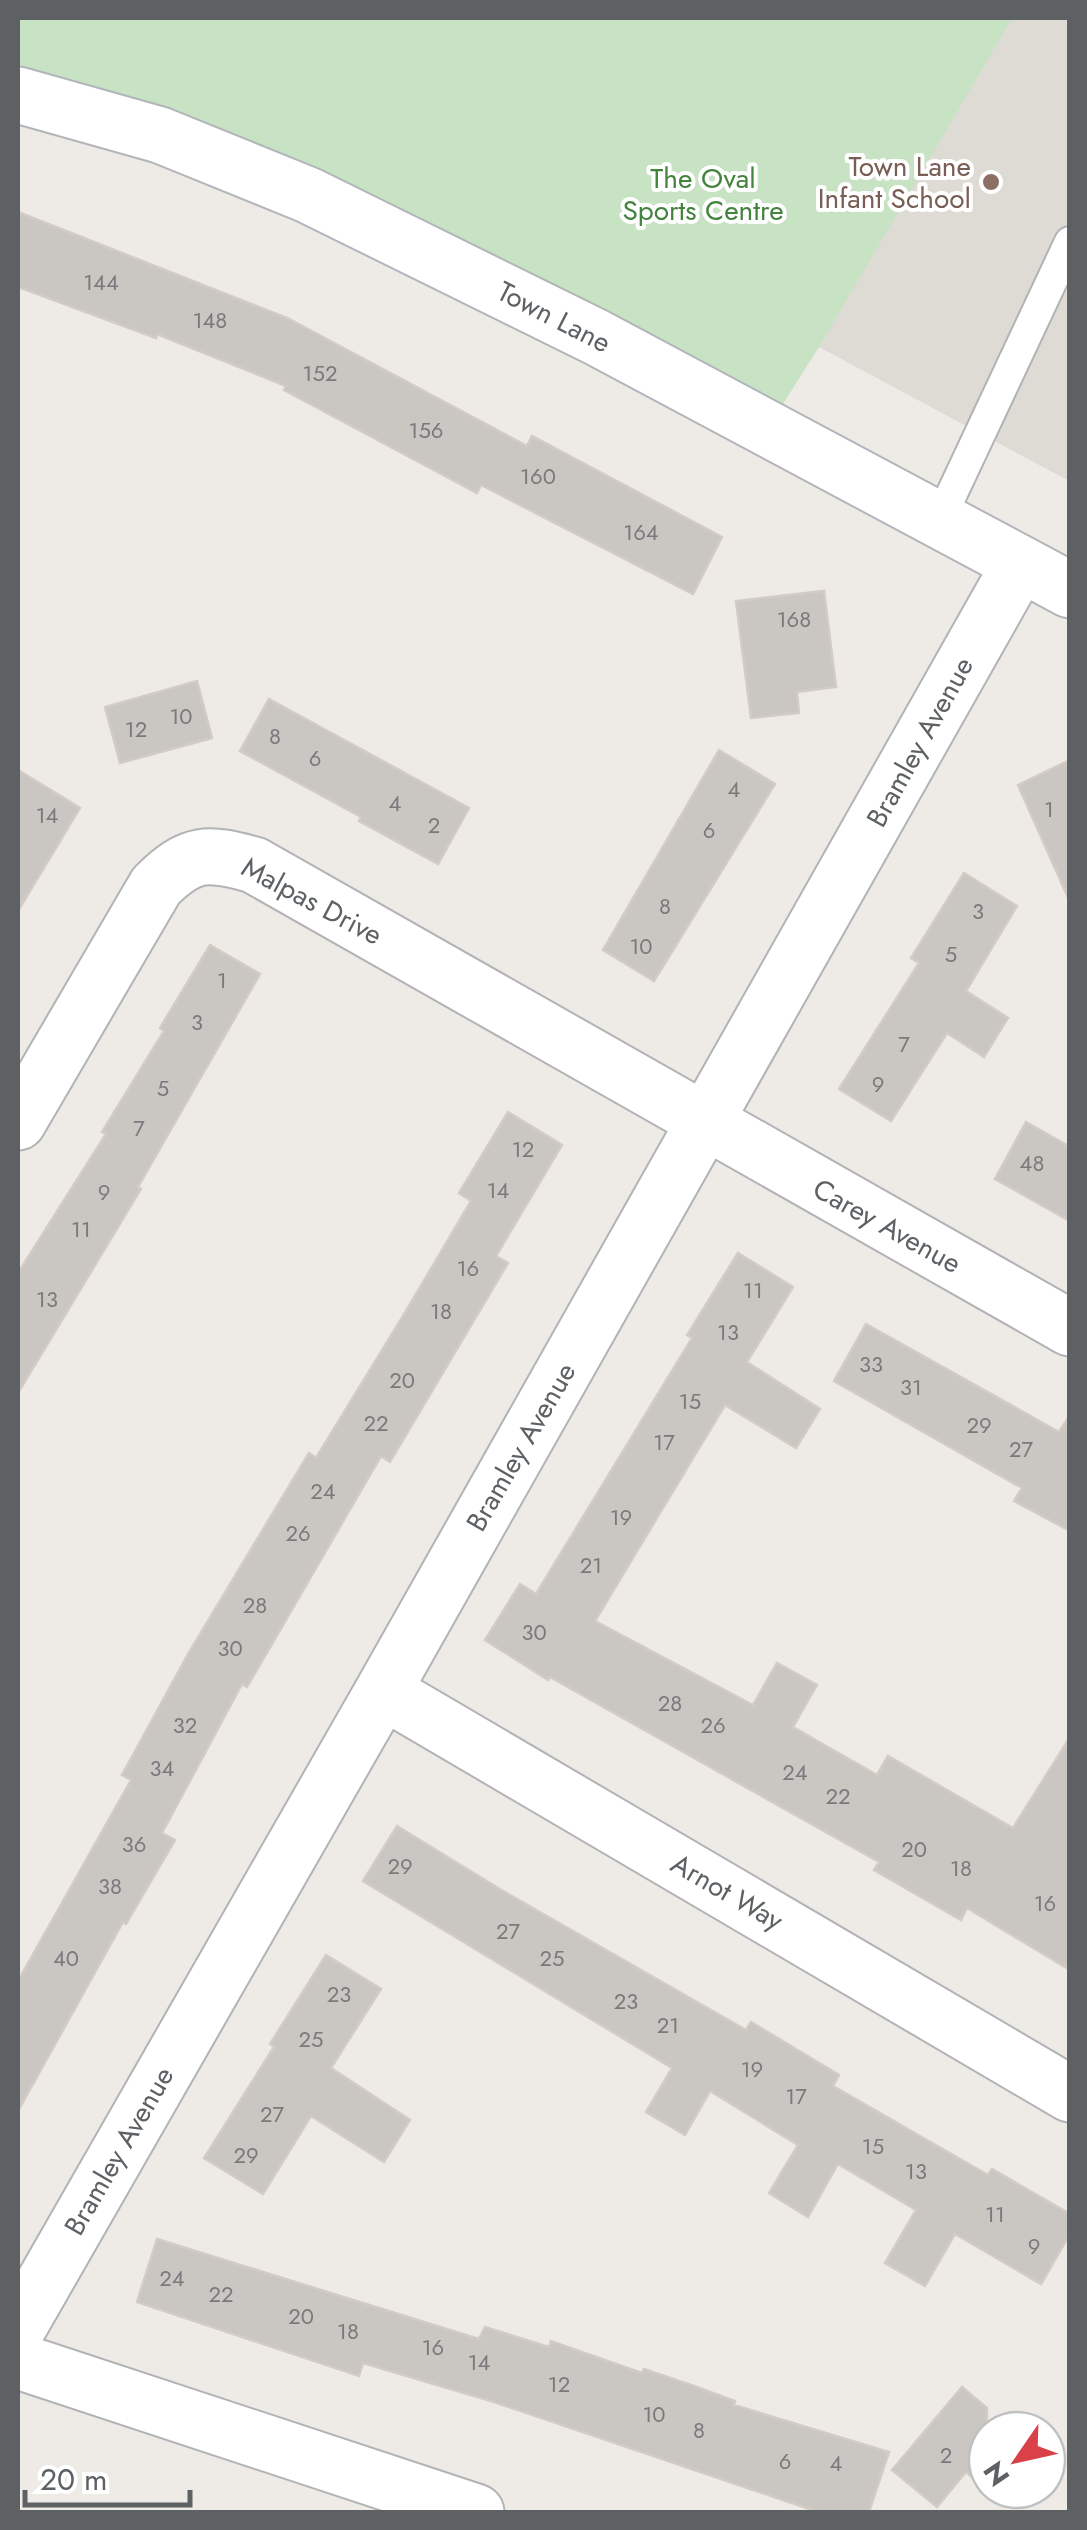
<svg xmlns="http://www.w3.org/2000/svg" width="1087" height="2530" font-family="Jost,sans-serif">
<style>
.education{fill:#dedad4}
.green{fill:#c8e3c4}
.building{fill:#cac6c2;stroke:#d2ccc4;stroke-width:2.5}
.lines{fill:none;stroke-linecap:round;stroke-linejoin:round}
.service-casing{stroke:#b1b3b6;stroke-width:34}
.minor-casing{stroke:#b1b3b6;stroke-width:59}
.secondary-casing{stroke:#b2b5b9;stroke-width:59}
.service{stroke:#fff;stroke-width:30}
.minor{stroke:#fff;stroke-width:55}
.secondary{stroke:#fff;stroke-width:55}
.education-dot{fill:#8d6e63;stroke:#fff;stroke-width:4}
.labels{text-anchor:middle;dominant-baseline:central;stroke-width:8;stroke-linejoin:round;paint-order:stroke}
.number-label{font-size:22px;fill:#787a7c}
.education-label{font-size:28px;fill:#785e54;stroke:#fff;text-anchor:end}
.park-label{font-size:28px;fill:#44833e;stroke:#fff}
.street-label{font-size:28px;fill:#5d6164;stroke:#fff}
</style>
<rect width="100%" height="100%" fill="#eeebe6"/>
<!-- education -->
<path class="education" d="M 1004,18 L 1069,18 L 1069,481 L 819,347 Z"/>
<!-- green -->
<path class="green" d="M 18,18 L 1012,18 L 819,347 L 767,429 L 18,95 Z"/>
<!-- building -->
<path class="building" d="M 18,212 L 287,318 L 527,446 L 532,436 L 722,537 L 693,594 L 481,485 L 477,493 L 284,390 L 286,386 L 157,334 L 156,338 L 18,287 Z
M 824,591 L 836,687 L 797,692 L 799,713 L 751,718 L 736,601 Z
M 197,681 L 212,738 L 120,763 L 105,707 Z
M 269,699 L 469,808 L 438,864 L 359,821 L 361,817 L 240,751 Z
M 719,750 L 775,784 L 654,981 L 603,950 Z
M 1070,760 L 1070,902 L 1018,785 Z
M 18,770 L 80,808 L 18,911 Z
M 964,873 L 1017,906 L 966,991 L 1008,1018 L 984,1057 L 947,1033 L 891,1121 L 839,1089 L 919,963 L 911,958 Z
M 210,945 L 260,974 L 138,1187 L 141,1189 L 18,1393 L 18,1273 L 106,1134 L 102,1132 L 164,1031 L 160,1028 Z
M 508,1112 L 562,1145 L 496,1256 L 508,1263 L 390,1462 L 381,1456 L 247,1687 L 242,1684 L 162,1833 L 175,1840 L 126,1924 L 123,1922 L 18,2111 L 18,1981 L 131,1780 L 122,1775 L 188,1654 L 309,1453 L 316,1458 L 403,1316 L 471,1201 L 459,1193 Z
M 1026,1122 L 1070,1147 L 1070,1221 L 995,1179 Z
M 738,1253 L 793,1287 L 747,1362 L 820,1409 L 796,1448 L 725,1405 L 595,1621 L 753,1705 L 777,1663 L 817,1685 L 793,1727 L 877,1775 L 888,1756 L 1013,1828 L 1070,1737 L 1070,1970 L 967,1908 L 961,1920 L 874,1870 L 879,1862 L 550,1677 L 548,1680 L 485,1640 L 520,1584 L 536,1594 L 692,1338 L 687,1335 Z
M 866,1324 L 1059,1432 L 1070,1415 L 1070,1531 L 1014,1501 L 1022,1488 L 834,1381 Z
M 397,1826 L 503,1891 L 746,2030 L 751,2022 L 839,2075 L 833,2086 L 988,2175 L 992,2169 L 1070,2214 L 1070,2234 L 1041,2284 L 955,2234 L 925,2286 L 885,2263 L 916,2210 L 838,2164 L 808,2217 L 769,2193 L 798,2145 L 710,2091 L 685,2135 L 646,2112 L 672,2068 L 363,1881 Z
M 326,1955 L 381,1989 L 331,2068 L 410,2120 L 384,2162 L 311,2116 L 263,2194 L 204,2158 L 274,2047 L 270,2044 Z
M 157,2239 L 479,2339 L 485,2327 L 549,2347 L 551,2341 L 642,2373 L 644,2369 L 694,2386 L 735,2401 L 734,2405 L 889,2452 L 869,2512 L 818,2512 L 491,2401 L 363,2363 L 359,2376 L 137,2302 Z
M 962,2387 L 987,2408 L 987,2489 L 966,2472 L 937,2507 L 892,2470 Z"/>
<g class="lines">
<!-- service casing -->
<g class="service-casing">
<path id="service" d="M 939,521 L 1070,242"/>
</g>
<!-- minor casing -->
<g class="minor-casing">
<path id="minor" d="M 18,1122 L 156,886 C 191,851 208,852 254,865 L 1070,1328
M 383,1691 L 1070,2094
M 18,2328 L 383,1691 L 1020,564
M 18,2361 L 476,2512"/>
</g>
<!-- secondary casing -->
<g class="secondary-casing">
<path id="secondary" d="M 18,95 L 160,135 L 308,195 L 596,337 L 1070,590"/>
</g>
<!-- service -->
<use href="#service" class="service"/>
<!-- minor -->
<use href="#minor" class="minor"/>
<!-- secondary -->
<use href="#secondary" class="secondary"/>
</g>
<!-- markers -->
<circle class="education-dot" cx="991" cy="182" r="10"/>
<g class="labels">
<!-- number labels -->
<g class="number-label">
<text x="101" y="282">144</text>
<text x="210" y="320">148</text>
<text x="320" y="373">152</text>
<text x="426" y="430">156</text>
<text x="538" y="476">160</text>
<text x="641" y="532">164</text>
<text x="794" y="619">168</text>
<text x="181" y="716">10</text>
<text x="136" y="729">12</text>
<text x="275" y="736">8</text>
<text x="315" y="758">6</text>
<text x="734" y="789">4</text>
<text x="395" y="803">4</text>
<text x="1049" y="809">1</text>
<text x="47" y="815">14</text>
<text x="434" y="825">2</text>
<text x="709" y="830">6</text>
<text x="665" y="906">8</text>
<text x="978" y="911">3</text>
<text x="641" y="946">10</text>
<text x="951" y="954">5</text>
<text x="222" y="980">1</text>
<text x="197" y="1022">3</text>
<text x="904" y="1044">7</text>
<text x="878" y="1084">9</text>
<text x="163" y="1088">5</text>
<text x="139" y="1128">7</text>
<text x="523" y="1149">12</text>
<text x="1032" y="1163">48</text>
<text x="498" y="1190">14</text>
<text x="104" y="1192">9</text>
<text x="81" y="1229">11</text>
<text x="468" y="1268">16</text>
<text x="753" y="1290">11</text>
<text x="47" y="1299">13</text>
<text x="441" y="1311">18</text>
<text x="728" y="1332">13</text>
<text x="871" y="1364">33</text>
<text x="402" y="1380">20</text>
<text x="911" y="1387">31</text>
<text x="690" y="1401">15</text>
<text x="376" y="1423">22</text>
<text x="979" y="1425">29</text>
<text x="664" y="1442">17</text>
<text x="1021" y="1449">27</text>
<text x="323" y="1491">24</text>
<text x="621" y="1517">19</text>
<text x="298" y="1533">26</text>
<text x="591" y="1565">21</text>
<text x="255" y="1605">28</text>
<text x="534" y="1632">30</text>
<text x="230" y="1648">30</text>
<text x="670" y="1703">28</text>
<text x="185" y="1725">32</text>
<text x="713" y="1725">26</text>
<text x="162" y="1768">34</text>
<text x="795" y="1772">24</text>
<text x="838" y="1796">22</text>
<text x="134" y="1844">36</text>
<text x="914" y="1849">20</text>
<text x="400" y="1866">29</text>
<text x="961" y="1868">18</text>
<text x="110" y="1886">38</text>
<text x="1045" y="1903">16</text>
<text x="508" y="1931">27</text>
<text x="66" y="1958">40</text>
<text x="552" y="1958">25</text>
<text x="339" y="1994">23</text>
<text x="626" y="2001">23</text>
<text x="668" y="2025">21</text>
<text x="311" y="2039">25</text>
<text x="752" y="2069">19</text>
<text x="796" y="2096">17</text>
<text x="272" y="2114">27</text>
<text x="873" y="2146">15</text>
<text x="246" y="2155">29</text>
<text x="916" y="2171">13</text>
<text x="995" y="2214">11</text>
<text x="1034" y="2246">9</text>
<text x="172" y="2278">24</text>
<text x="221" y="2294">22</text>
<text x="301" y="2316">20</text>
<text x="348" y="2331">18</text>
<text x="433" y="2347">16</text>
<text x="479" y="2362">14</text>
<text x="559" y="2384">12</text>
<text x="654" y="2414">10</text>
<text x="699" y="2430">8</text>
<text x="946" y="2455">2</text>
<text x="785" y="2461">6</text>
<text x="836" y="2463">4</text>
</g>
<!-- education labels -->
<g class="education-label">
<text x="971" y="166">Town Lane<tspan x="971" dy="32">Infant School</tspan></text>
</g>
<!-- park labels -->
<g class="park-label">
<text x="703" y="178">The Oval<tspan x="703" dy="32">Sports Centre</tspan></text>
</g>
<!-- street labels -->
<g class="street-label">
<text transform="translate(554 317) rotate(27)">Town Lane</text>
<text transform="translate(920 742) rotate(-61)">Bramley Avenue</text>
<text transform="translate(312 901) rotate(28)">Malpas Drive</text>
<text transform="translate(887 1226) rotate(29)">Carey Avenue</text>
<text transform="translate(521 1447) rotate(-60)">Bramley Avenue</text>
<text transform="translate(727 1892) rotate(30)">Arnot Way</text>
<text transform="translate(119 2151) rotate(-60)">Bramley Avenue</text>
</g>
</g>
<!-- border -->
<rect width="1087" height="2530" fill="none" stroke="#5d6164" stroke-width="40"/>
<!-- north arrow -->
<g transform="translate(1017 2460) rotate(236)"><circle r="48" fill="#ffffff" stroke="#bec0c1" stroke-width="2.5"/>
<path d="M0-8L18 38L0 25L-18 38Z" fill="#da4048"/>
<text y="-15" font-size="28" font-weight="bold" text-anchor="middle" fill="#5d6164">N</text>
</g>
<!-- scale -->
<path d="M25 2490v15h165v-15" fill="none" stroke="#5d6164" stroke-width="5"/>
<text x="40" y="2490" font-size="30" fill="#5d6164" stroke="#ffffff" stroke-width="8" paint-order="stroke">20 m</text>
</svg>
